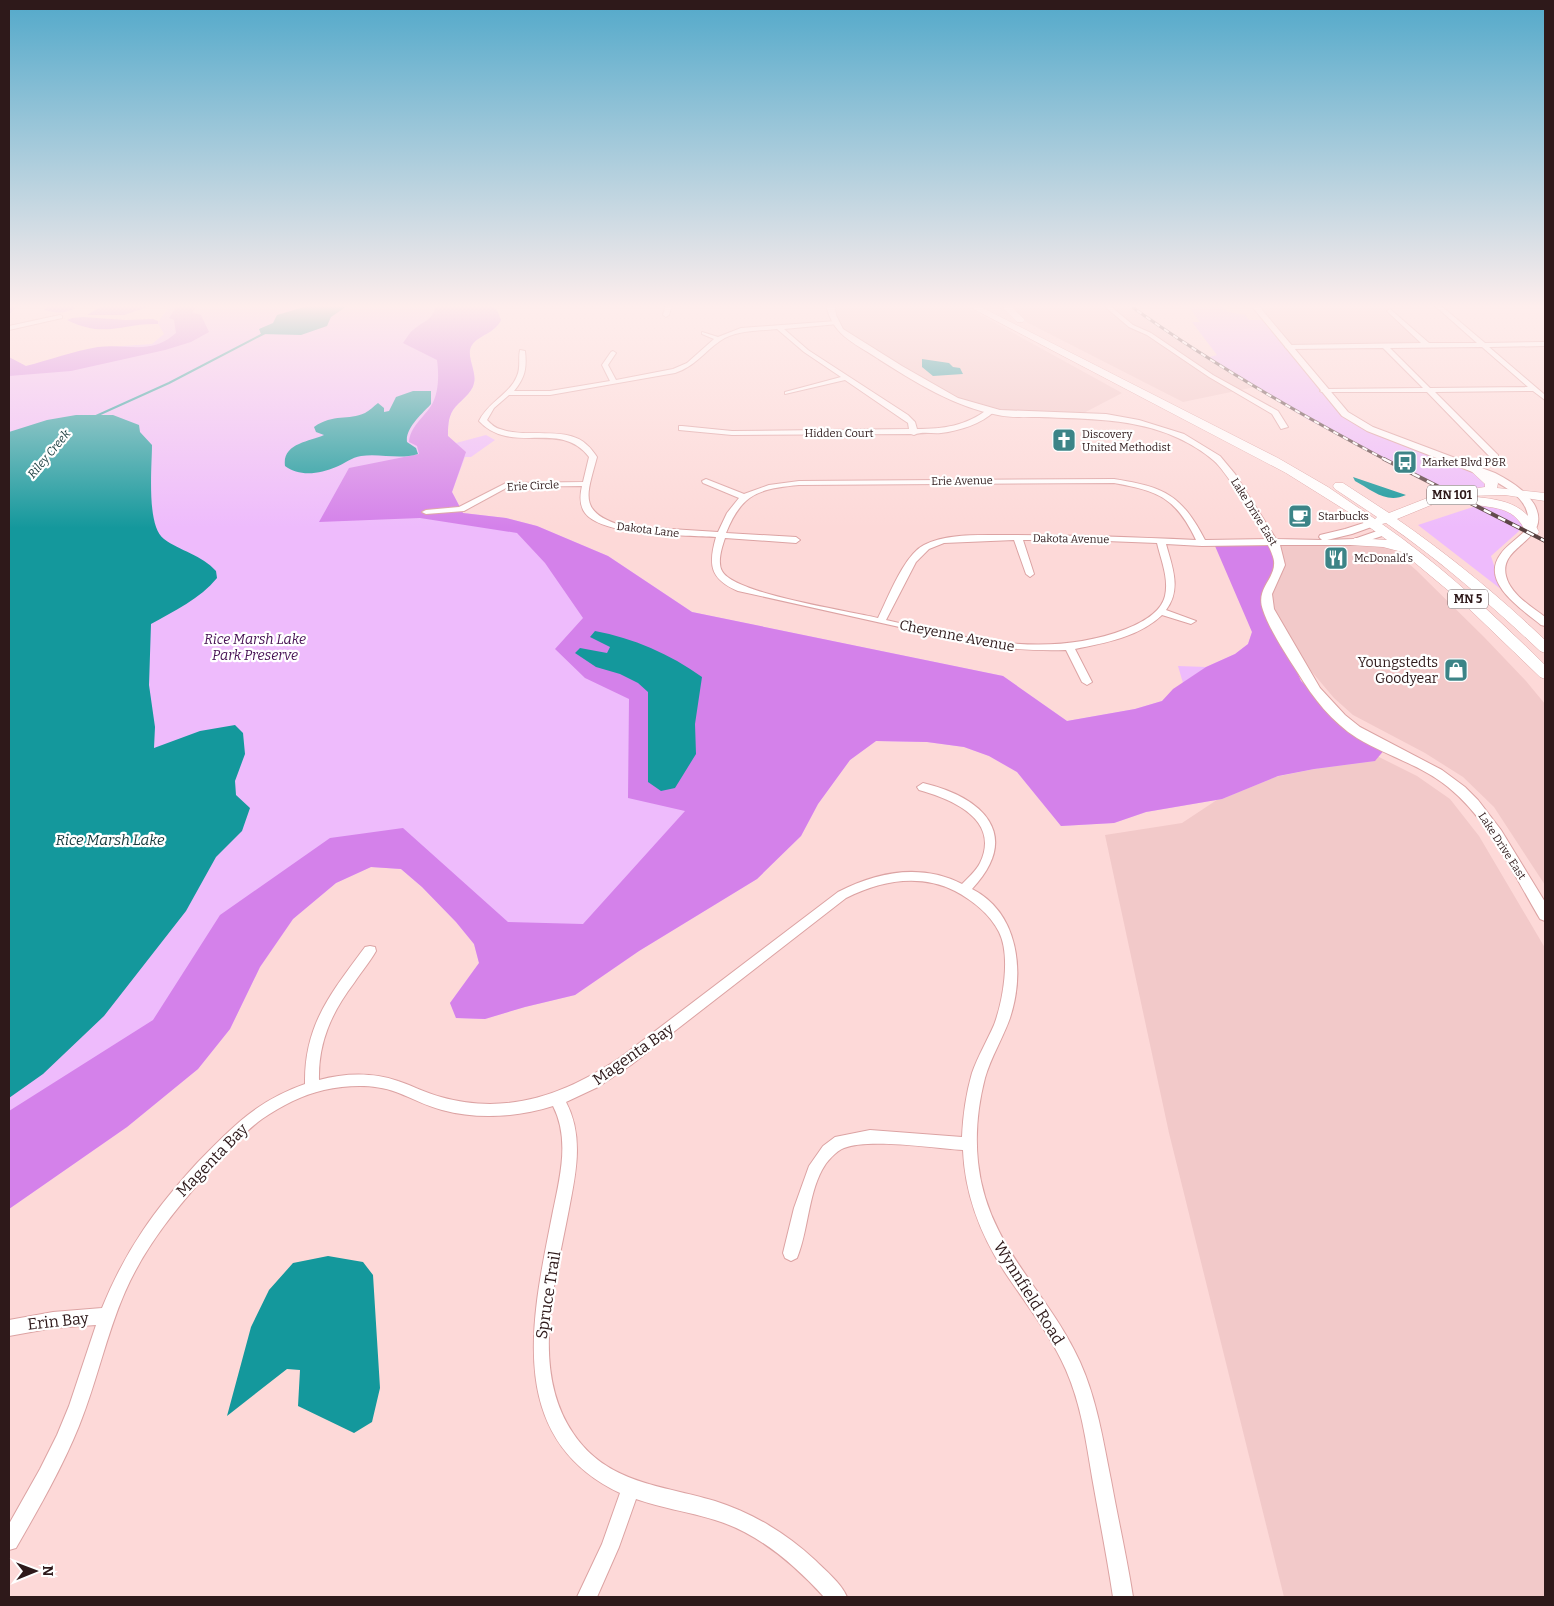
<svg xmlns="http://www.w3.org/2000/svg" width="1554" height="1606" font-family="Bitter,serif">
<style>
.built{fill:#f2c9c9}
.green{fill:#eebbfc}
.forest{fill:#d481ea}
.water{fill:#14989c}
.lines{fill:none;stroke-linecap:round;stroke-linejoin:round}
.stream{stroke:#14989c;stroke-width:2}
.minor-casing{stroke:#dca3a3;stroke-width:2}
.tertiary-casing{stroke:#dca3a3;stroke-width:2}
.primary-casing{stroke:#dca3a3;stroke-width:1}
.minor{fill:#fff;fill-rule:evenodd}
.tertiary{fill:#fff;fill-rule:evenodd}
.primary{fill:#fff;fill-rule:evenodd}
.rail-far1-casing{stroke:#594141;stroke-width:3}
.rail-casing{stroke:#594141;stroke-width:4}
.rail-far1{stroke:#fff;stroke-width:2;stroke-dasharray:5.5;stroke-linecap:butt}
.rail{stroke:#fff;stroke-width:2.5;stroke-dasharray:8;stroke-linecap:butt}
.labels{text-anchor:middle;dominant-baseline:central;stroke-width:4.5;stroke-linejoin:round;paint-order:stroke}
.far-street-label{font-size:11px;fill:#2e191a;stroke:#fff}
.far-poi-label{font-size:11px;fill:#2e191a;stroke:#fff;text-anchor:start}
.far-water-label{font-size:12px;font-style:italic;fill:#183a3c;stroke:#fff}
.shield{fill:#fff;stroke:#6d5e5f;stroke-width:1}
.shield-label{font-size:12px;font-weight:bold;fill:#2e191a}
.street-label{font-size:14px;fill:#2e191a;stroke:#fff}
.park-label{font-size:14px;font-style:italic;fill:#471254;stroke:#fff}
.poi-label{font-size:14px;fill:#2e191a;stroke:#fff;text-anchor:end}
.water-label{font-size:15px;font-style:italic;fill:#183a3c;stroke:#fff}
.near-street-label{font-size:16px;fill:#2e191a;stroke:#fff}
</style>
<rect width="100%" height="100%" fill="#fdd9d8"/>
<!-- built -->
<path class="built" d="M 831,304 L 961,304 L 1122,393 L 1078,416 L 998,413 L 957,401 L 842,331 L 831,310 Z
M 991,304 L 1126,304 L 1170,336 L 1255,387 L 1183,402 Z
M 1253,304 L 1383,304 L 1428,346 L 1288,347 Z
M 1274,542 L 1388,546 L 1416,570 L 1484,637 L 1526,681 L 1545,704 L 1545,885 L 1494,807 L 1463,777 L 1425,753 L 1353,715 L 1334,698 L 1312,672 L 1268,605 Z
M 1377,756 L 1417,776 L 1450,799 L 1479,836 L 1545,948 L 1545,1597 L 1284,1597 L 1169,1133 L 1105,835 L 1182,823 L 1241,784 Z"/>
<!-- green -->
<path class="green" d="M 170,304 L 491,304 L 497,310 L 501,320 C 494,334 480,334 472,345 C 465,355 477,371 474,383 C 472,394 459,401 453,410 C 448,418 448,427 448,436 L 456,443 L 486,435 L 495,440 L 471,457 L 465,457 L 452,492 L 463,513 L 506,518 L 537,526 L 608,556 L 692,612 L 1003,676 L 1067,721 L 1135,709 L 1162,701 L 1183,683 L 1178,666 L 1206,667 L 1235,654 L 1248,644 L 1252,632 L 1245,612 L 1268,589 L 1277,625 L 1301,681 L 1324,702 L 1375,761 L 1314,769 L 1278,776 L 1222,799 L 1146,812 L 1114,823 L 1061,826 L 1017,772 L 989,756 L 964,747 L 927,742 L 876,741 L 850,760 L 818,804 L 801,836 L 757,879 L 639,951 L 575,995 L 525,1007 L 485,1019 L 456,1018 L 450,1003 L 479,963 L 474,944 L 456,922 L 422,887 L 401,869 L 371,867 L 336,883 L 293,919 L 260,967 L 230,1029 L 198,1069 L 127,1127 L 9,1209 L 9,370 L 108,347 L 152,344 L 164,334 L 158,323 Z
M 1187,304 L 1222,304 L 1228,312 L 1245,315 L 1249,320 L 1266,320 L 1355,421 L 1475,469 L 1492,486 L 1454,494 L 1309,420 L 1206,358 L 1217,355 L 1192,322 L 1200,322 Z
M 1479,505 L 1517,511 L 1525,523 L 1518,532 L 1491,556 L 1502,590 L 1418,525 Z"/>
<!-- forest -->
<path class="forest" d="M 9,304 L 80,304 C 69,314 58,314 44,310 L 49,306 L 58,304 L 25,306 L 15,308 L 9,315 Z
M 98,304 L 169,304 L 145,308 L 124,315 L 87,315 L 105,304 Z
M 178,304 L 200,304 L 192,312 L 201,315 L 209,332 L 191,342 L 165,350 L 71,371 L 9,376 L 9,357 L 26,366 C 49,360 74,351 98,347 C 128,343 150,356 176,333 L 174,320 L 169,318 Z
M 437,304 L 491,304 L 497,310 L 501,320 C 494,334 480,334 472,345 C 465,355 477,371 474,383 C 472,394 459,401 453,410 C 448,418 448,427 448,436 L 466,452 L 452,492 L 463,513 L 506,518 L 537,526 L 608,556 L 692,612 L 1003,676 L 1067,721 L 1135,709 L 1162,701 L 1173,689 L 1206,667 L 1235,654 L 1248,644 L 1252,632 L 1215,546 L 1274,542 L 1277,572 L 1268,589 L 1277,625 L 1301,681 L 1324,702 L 1385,749 L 1375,761 L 1314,769 L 1278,776 L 1222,799 L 1146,812 L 1114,823 L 1061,826 L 1017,772 L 989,756 L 964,747 L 927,742 L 876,741 L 850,760 L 818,804 L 801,836 L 757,879 L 639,951 L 575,995 L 525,1007 L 485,1019 L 456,1018 L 450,1003 L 479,963 L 474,944 L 456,922 L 422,887 L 401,869 L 371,867 L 336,883 L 293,919 L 260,967 L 230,1029 L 198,1069 L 127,1127 L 9,1209 L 9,1111 L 153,1020 L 220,915 L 330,838 L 403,828 L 508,922 L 583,924 L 685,811 L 628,798 L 629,699 L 585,678 L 555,649 L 583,618 L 545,563 L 517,533 L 420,518 L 319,522 L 349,468 L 419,454 L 417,446 L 409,442 C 410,427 423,418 431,406 C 439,393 439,375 437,360 L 403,343 C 406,339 409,333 413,330 C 426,319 431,322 437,304 Z
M 83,317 L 126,320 L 153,319 L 158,321 L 158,324 C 121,323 105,339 67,320 L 72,318 Z"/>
<!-- water -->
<path class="water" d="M 306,304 L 347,304 L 347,306 L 331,317 L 327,326 L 301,335 L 261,334 L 259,329 L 273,323 L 277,315 L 304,307 Z
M 922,359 L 949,363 L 953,367 L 960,368 L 963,374 L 933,376 L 922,367 Z
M 413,391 L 431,391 L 431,404 C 423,413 405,428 407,442 L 416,448 L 418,454 C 399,460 380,453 361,456 C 352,457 344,464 336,467 C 320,474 299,477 285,466 C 282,443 309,442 324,435 L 316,432 L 314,427 C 334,413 348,421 365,413 C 369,411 374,406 378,403 L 384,408 L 384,412 L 389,411 L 396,397 Z
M 76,415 L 113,415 L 139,425 L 140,432 L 152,445 C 152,466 146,526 164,539 C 180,551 202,555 216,571 L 217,578 C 200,599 174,611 151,624 L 149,685 L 155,727 L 154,748 L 200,731 L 235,725 L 243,733 L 245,754 L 235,781 L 236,795 L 250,808 L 242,831 L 216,857 L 186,911 L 104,1016 L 43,1074 L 9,1098 L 9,432 L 47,420 Z
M 1353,477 L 1406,495 C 1386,504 1372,490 1355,481 Z
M 595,631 C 633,638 670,654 702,677 L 695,724 L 696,754 L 675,788 L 661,791 L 648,782 L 648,692 L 638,683 L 620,674 L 596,667 L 575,653 L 580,648 L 607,653 L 610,647 L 590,637 Z
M 328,1256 L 363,1262 L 373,1275 L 380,1388 L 372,1422 L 354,1433 L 298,1406 L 300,1370 L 287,1369 L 227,1416 L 251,1327 L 269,1290 L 293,1263 Z"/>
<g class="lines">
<!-- stream -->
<path class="stream" d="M 96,416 L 169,383 L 265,333"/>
<!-- minor casing -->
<g class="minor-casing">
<path id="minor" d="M 666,304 L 672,304 L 669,315 L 666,317 L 663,315 Z
M 1102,304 L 1108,304 L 1133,325 L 1151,333 L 1213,375 L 1278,411 L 1288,427 L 1281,429 L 1272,414 L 1209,377 L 1147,335 L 1129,327 Z
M 1433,304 L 1439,304 L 1485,343 L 1545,342 L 1545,346 L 1489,347 L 1545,395 L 1545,400 L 1533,391 L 1435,392 L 1498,455 L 1498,459 L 1492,459 L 1427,392 L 1322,392 L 1320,391 L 1324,389 L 1423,388 L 1383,348 L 1288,349 L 1285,347 L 1288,345 L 1421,343 L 1388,312 L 1387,311 L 1390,309 L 1429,343 L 1477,343 ZM 1482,347 L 1528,387 L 1430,388 L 1390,348 Z
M 60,315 L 62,316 L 62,318 L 9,330 L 9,326 Z
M 836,321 L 839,323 L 838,324 L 784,329 L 808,350 L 908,415 L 915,422 L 917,429 C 943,429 966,426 988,409 L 995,411 C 981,424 959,431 941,433 C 932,434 922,431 914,435 L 911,434 L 732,435 L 679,430 L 679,426 L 682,426 L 732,431 L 909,429 L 908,423 L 902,419 L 845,380 L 785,394 L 785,392 L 841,377 L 804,352 L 777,329 C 758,331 736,330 720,341 C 704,352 694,367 675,373 L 550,395 L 509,395 L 494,408 L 487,420 C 491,424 495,428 500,429 C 525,439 567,425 587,445 C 591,448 594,453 597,457 C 587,495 577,512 623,526 L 718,532 L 727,513 L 739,498 L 703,483 L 702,481 L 706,479 L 744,494 L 769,485 L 799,481 L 1114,479 C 1164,487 1181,494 1205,540 L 1274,539 L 1278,542 L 1274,545 L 1202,546 L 1166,544 C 1172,566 1182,589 1166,610 L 1196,621 L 1191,624 L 1162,615 C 1139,637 1105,643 1075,649 L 1092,682 L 1087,685 L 1082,682 L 1066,650 C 1037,651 1009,649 980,645 L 738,591 C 710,579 708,565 716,537 C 687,535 603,537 585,513 C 579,505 580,495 582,486 L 508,487 L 464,511 L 426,514 L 422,512 L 426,510 L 459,507 L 506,483 L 583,482 L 589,457 C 560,419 512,456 479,421 C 488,402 510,394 517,376 C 521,367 518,358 520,350 L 525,351 C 527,368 525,378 514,391 L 550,391 L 610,381 L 602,365 L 611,352 L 613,351 L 616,353 L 608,365 L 616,380 L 673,369 L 687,363 L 714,339 L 702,334 L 702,332 L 718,337 L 741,328 ZM 1114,483 C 1159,491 1176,498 1196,540 C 1133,537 1070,535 1007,535 C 982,535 946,533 924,545 C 904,555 888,598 878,618 C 850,611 734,594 722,571 C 717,562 722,547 725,538 L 796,543 L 800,540 L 796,537 L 726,533 C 742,493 759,489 799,485 ZM 1014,540 L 1026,574 L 1030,577 L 1034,574 L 1023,540 L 1081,540 L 1157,543 C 1161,560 1169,578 1165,596 C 1161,613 1141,623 1126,629 C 1046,660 967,638 886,620 L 916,562 L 929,549 L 944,543 Z
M 923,783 C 982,797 1023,834 972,889 C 1019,913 1025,972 1010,1018 C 1003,1038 991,1057 985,1078 C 978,1105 975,1134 978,1162 C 987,1247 1047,1289 1080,1362 C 1097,1400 1103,1440 1111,1480 C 1118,1519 1127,1558 1133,1597 L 1113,1597 C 1107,1557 1099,1517 1092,1477 C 1086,1441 1081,1404 1066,1370 C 1051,1336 1027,1305 1006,1274 C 981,1236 965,1196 963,1150 C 934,1148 868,1138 844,1148 C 836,1151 826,1162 822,1170 C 808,1196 808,1232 797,1258 L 791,1261 L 785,1258 L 783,1253 L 794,1208 L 809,1166 L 823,1146 L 835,1137 L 870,1130 L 962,1137 C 963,1115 966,1094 972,1073 C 978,1056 987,1041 994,1025 C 1003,1001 1011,956 999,932 C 990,914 972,900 955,891 C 919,873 880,881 846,898 L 631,1065 L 598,1087 L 566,1102 C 584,1136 576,1173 569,1209 C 556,1279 529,1368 573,1433 C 607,1484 662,1485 715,1501 C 753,1513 787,1534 815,1560 C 826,1571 841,1583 847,1597 L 824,1597 C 794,1564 758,1533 715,1520 C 689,1512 662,1508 636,1499 L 619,1547 L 597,1597 L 577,1597 L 602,1544 L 620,1493 C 502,1437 533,1313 553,1211 C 560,1177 570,1139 553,1106 C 518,1117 478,1120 442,1110 C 426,1106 412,1098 396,1092 C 374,1084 348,1085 324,1090 C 302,1095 281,1106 262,1119 C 244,1132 229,1150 213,1167 C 179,1205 146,1244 125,1292 C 106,1335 97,1382 79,1426 C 62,1468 39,1508 16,1548 L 9,1550 L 9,1524 L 40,1469 L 57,1435 L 69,1406 L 96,1325 L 53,1328 L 9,1336 L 9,1320 L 53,1312 L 102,1308 C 126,1249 155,1209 198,1162 C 233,1126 257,1101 305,1084 C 304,1024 332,992 365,947 L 370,946 L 375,947 L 376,951 C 370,962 361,972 354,983 C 332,1012 318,1042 319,1080 C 344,1073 373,1072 398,1081 C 413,1086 426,1093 441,1097 C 508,1116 566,1094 621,1057 L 838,892 C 877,872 921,863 962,884 C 968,878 976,871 980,863 C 1001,819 951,799 919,790 L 917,787 Z"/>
</g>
<!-- tertiary casing -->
<g class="tertiary-casing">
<path id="tertiary" d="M 826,304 L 834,304 L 836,315 L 843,329 L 902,366 L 958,398 L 1000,410 L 1106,414 L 1139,420 L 1184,434 L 1220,456 L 1235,474 L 1276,539 L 1322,540 L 1319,537 L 1320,535 L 1345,529 L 1373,520 L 1377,521 L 1378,523 L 1377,525 L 1352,534 L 1327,540 L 1354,539 L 1380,530 L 1388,530 L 1389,532 L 1388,534 L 1355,545 L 1280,545 L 1285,565 L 1272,594 L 1274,609 L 1320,688 L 1345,715 L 1360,727 L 1442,770 L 1465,787 L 1478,800 L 1501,830 L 1545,902 L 1545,921 L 1540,919 C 1513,874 1490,821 1448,787 C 1421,765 1387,756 1357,738 C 1332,722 1313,698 1298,673 C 1287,656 1269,629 1263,610 C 1255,588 1276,579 1274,561 C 1272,544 1227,471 1213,460 C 1204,452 1189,443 1178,438 C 1135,418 1086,419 1040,417 C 1026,417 1012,418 998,415 C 954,407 915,382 877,358 C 853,342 832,335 826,304 Z
M 1250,304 L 1257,304 L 1348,412 L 1373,427 L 1495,473 C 1510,481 1524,489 1534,504 C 1554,541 1498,544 1506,576 C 1510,594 1532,607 1545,617 L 1545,626 L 1541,625 C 1523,610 1480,583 1500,555 C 1507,544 1520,538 1528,527 C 1532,501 1509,488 1488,478 L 1367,431 L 1342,416 Z"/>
</g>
<!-- primary casing -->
<g class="primary-casing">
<path id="primary" d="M 964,304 L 975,304 L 1278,458 L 1328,487 L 1375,519 L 1377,517 L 1335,489 L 1333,486 L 1335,483 L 1343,483 L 1389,513 L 1435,495 L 1485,487 L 1485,484 L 1469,469 L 1475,465 L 1479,466 L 1496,480 L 1498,483 L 1497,488 L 1545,493 L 1545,501 L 1505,495 L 1465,496 L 1436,503 L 1397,519 C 1449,555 1499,596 1545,640 L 1545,653 L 1540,651 C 1491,605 1441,561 1386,523 L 1382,524 C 1441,565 1494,615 1545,665 L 1545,679 L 1540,677 L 1462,602 L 1402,552 L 1383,547 L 1350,545 L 1348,542 L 1355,538 L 1387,540 L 1350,513 L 1286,473 Z
M 1004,304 L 1012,304 L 1012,307 L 1025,320 L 1023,322 L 1017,322 L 1004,309 Z
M 1476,497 C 1505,500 1525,504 1539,532 L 1537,535 L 1527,535 C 1524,530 1523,525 1519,521 C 1507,506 1489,508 1472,504 L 1470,501 L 1472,498 Z"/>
</g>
<!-- minor -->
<use href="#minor" class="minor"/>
<!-- tertiary -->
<use href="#tertiary" class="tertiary"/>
<!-- primary -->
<use href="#primary" class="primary"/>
<!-- rail-far1 casing -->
<g class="rail-far1-casing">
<path id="rail-far1" d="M 1128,304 C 1210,363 1297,413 1386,460"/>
</g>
<!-- rail casing -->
<g class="rail-casing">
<path id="rail" d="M 1384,459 L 1545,541"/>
</g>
<!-- rail-far1 -->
<use href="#rail-far1" class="rail-far1"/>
<!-- rail -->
<use href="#rail" class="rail"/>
</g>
<!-- sky -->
<linearGradient id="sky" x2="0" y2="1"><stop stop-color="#53a9ca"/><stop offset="0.58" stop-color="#feeeed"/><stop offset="1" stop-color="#feeeed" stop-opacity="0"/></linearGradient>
<rect width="1554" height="528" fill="url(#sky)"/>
<!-- icons -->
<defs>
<g id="church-square" transform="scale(1.25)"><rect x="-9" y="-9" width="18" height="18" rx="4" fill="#3c8487" stroke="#fff"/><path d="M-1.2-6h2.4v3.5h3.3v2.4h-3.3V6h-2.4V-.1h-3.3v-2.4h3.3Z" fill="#fff"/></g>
<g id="bus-square" transform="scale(1.25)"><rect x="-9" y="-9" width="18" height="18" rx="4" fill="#3c8487" stroke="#fff"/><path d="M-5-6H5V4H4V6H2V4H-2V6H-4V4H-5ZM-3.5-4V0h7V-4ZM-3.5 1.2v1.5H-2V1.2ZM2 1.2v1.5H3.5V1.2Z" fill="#fff"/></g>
<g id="cafe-square" transform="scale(1.25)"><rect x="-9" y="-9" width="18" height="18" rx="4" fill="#3c8487" stroke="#fff"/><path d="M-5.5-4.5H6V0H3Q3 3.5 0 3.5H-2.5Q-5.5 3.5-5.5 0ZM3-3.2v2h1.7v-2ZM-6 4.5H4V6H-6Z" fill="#fff"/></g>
<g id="restaurant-square" transform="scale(1.25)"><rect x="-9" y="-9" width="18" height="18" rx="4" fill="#3c8487" stroke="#fff"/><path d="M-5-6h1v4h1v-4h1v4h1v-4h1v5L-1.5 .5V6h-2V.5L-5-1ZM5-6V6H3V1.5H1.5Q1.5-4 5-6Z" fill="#fff"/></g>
<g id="shop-square" transform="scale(1.25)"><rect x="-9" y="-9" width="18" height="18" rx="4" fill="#3c8487" stroke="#fff"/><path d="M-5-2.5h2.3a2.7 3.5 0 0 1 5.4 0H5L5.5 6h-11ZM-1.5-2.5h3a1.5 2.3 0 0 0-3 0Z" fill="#fff"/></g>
</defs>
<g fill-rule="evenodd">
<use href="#church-square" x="1064" y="440"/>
<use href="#bus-square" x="1405" y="462"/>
<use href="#cafe-square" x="1300" y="516"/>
<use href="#restaurant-square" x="1336" y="558"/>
<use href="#shop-square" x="1456" y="670"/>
</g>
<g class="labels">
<!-- far-street labels -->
<g class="far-street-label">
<text x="839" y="433">Hidden Court</text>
<text transform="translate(962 481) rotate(-1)">Erie Avenue</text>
<text transform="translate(533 486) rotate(-3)">Erie Circle</text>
<text transform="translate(1254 512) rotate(58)">Lake Drive East</text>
<text transform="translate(648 530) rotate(7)">Dakota Lane</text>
<text transform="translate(1071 539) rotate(1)">Dakota Avenue</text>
<text transform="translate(1502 846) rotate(57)">Lake Drive East</text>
</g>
<!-- far-poi labels -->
<g class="far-poi-label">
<text x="1082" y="434">Discovery<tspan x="1082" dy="13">United Methodist</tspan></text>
<text x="1422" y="462">Market Blvd P&amp;R</text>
<text x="1318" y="516">Starbucks</text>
<text x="1354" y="558">McDonald's</text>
</g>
<!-- far-water labels -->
<g class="far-water-label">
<text transform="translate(49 454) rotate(-50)">Riley Creek</text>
</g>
<!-- shield labels -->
<g class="shield">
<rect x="1427" y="485.5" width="50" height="19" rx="4"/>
<rect x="1448" y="589.5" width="40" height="19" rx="4"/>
</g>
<g class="shield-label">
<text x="1452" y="495">MN 101</text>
<text x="1468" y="599">MN 5</text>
</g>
<!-- street labels -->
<g class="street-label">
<text transform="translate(957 636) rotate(11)">Cheyenne Avenue</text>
</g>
<!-- park labels -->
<g class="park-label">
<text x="255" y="639">Rice Marsh Lake<tspan x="255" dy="16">Park Preserve</tspan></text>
</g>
<!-- poi labels -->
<g class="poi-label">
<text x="1438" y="662">Youngstedts<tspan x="1438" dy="16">Goodyear</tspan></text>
</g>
<!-- water labels -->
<g class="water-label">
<text x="110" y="840">Rice Marsh Lake</text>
</g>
<!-- near-street labels -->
<g class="near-street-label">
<text transform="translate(633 1054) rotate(-35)">Magenta Bay</text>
<text transform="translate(212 1160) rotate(-46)">Magenta Bay</text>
<text transform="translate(1029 1293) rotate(58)">Wynnfield Road</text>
<text transform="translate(548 1295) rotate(-81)">Spruce Trail</text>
<text transform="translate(58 1321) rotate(-6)">Erin Bay</text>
</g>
</g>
<!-- border -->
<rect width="1554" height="1606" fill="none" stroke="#2e191a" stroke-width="20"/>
<!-- north arrow -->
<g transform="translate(35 1571) rotate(89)" stroke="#ffffff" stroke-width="4" paint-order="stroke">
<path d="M0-4L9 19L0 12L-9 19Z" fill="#2e191a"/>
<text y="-8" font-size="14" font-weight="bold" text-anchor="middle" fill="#2e191a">N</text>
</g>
</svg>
